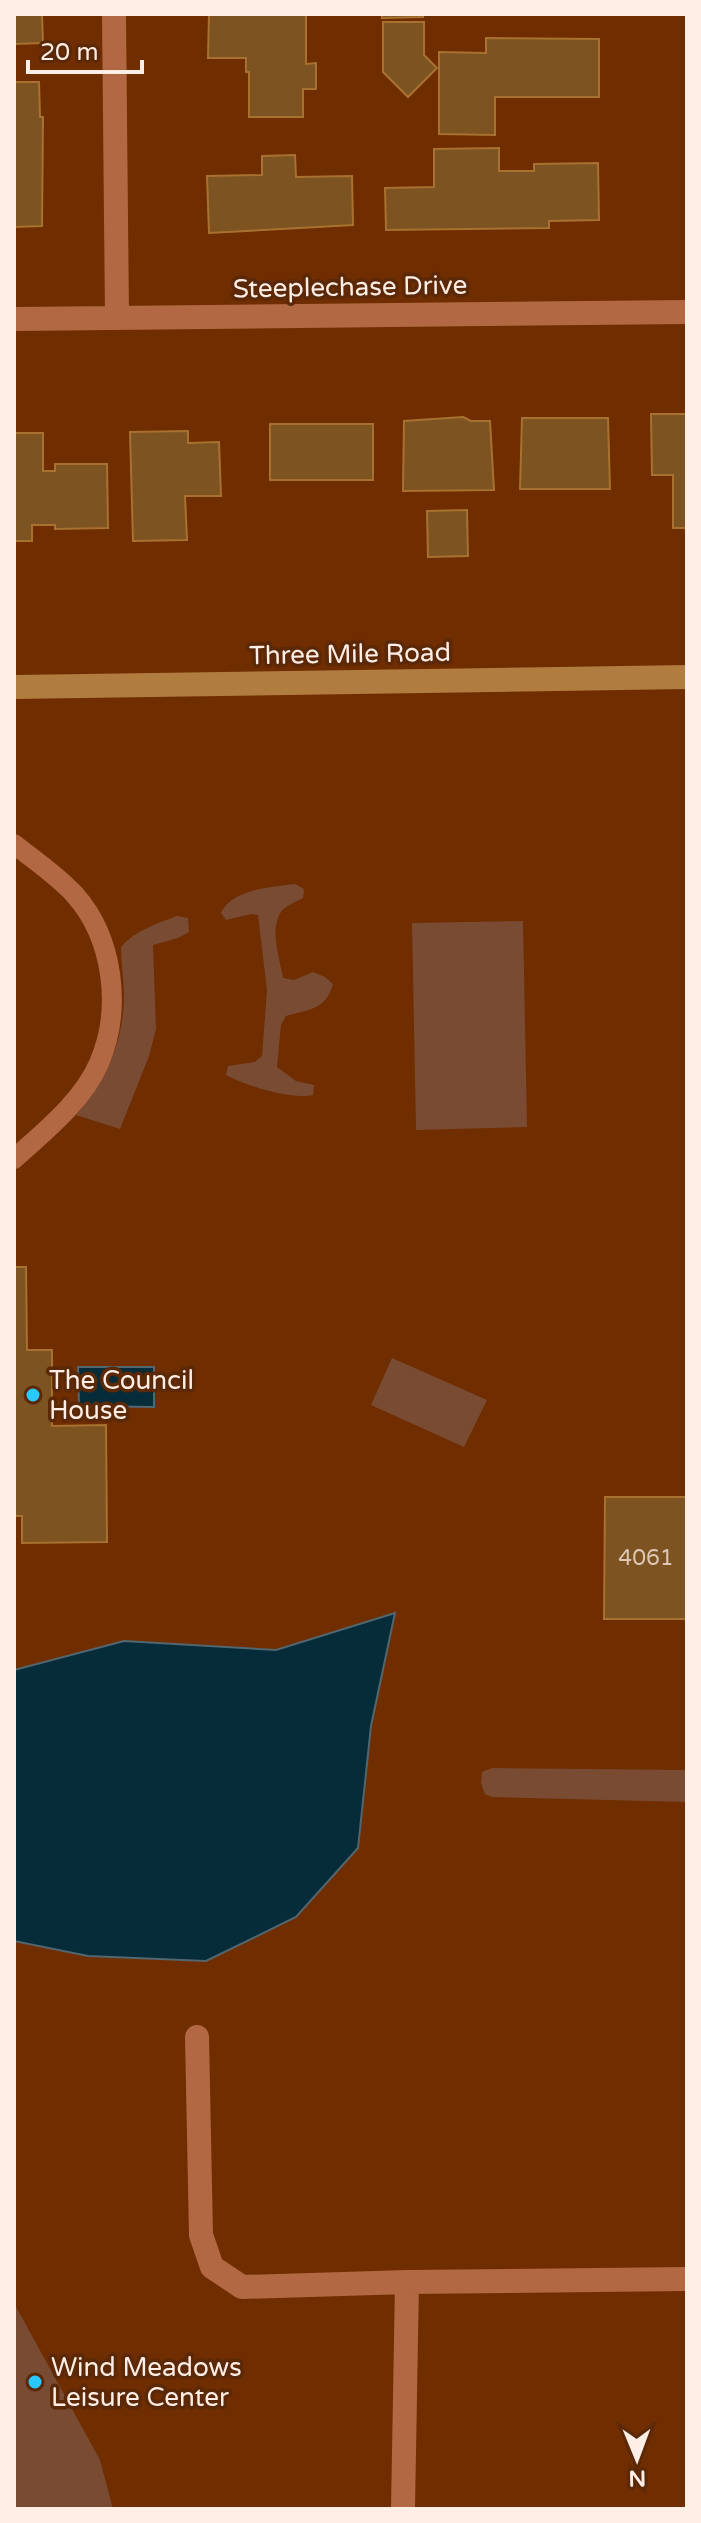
<svg xmlns="http://www.w3.org/2000/svg" width="701" height="2523" font-family="'Varela Round',sans-serif">
<style>
.green{fill:#7a4b33}
.water{fill:#062c3a;stroke:#51666e;stroke-width:2}
.building{fill:#7c5321;stroke:#a8712f;stroke-width:2}
.lines{fill:none;stroke-linecap:round;stroke-linejoin:round}
.lane{stroke:#b26943;stroke-width:20}
.street{stroke:#b26943;stroke-width:24}
.secondary{stroke:#b07c40;stroke-width:24}
.poi-dot{fill:#29c8ff;stroke:#5b2808;stroke-width:3}
.labels{text-anchor:middle;dominant-baseline:central;stroke-width:7;stroke-linejoin:round;paint-order:stroke}
.number-label{font-size:22px;fill:#dec7b5}
.street-label{font-size:26px;fill:#ffeee6;stroke:#5b2808}
.poi-label{font-size:26px;fill:#ffeee6;stroke:#5b2808;text-anchor:start}
</style>
<rect width="100%" height="100%" fill="#6f2d00"/>
<!-- green -->
<path class="green" d="M 295,884 L 304,889 L 303,898 C 296,902 285,906 281,912 C 269,930 280,959 283,978 L 294,980 L 313,972 L 325,977 L 333,984 C 325,1011 309,1009 286,1016 L 281,1025 L 277,1067 L 296,1081 L 314,1085 L 313,1095 C 290,1100 247,1086 226,1075 L 228,1066 L 255,1062 L 262,1056 L 267,990 L 258,915 L 251,914 L 226,920 L 221,913 C 231,889 272,887 295,884 Z
M 177,916 L 188,918 L 189,932 L 178,938 L 153,945 L 156,1029 L 149,1056 L 120,1129 L 76,1115 C 106,1080 123,1043 124,997 C 124,980 121,963 121,947 C 136,930 156,924 177,916 Z
M 523,921 L 527,1127 L 416,1130 L 412,923 Z
M 392,1358 L 487,1400 L 464,1447 L 371,1405 Z
M 492,1768 L 687,1770 L 687,1802 L 492,1797 L 485,1794 L 481,1783 L 482,1772 Z
M 14,2303 L 100,2460 L 113,2509 L 14,2509 Z"/>
<!-- water -->
<path class="water" d="M 78,1367 L 154,1367 L 154,1407 L 79,1406 Z
M 395,1613 L 371,1726 L 358,1848 L 296,1917 L 206,1961 L 88,1956 L 14,1941 L 14,1670 L 124,1641 L 276,1650 Z"/>
<!-- building -->
<path class="building" d="M 14,14 L 42,14 L 43,43 L 14,44 Z
M 209,14 L 306,14 L 306,64 L 316,63 L 316,89 L 303,89 L 303,117 L 249,117 L 249,72 L 246,72 L 246,58 L 208,58 Z
M 382,14 L 423,14 L 423,17 L 382,18 Z
M 383,22 L 424,22 L 424,55 L 437,68 L 408,97 L 383,72 Z
M 486,38 L 599,39 L 599,97 L 495,97 L 495,135 L 439,134 L 439,52 L 486,53 Z
M 14,82 L 39,82 L 40,117 L 43,117 L 42,226 L 14,227 Z
M 499,148 L 499,171 L 534,171 L 534,164 L 598,163 L 599,220 L 549,221 L 549,228 L 386,230 L 385,188 L 434,187 L 434,149 Z
M 295,155 L 296,177 L 352,176 L 353,225 L 209,233 L 207,176 L 262,175 L 262,156 Z
M 651,414 L 687,414 L 687,528 L 673,528 L 673,475 L 652,475 Z
M 463,417 L 471,421 L 490,421 L 494,490 L 403,491 L 404,421 Z
M 522,418 L 608,418 L 610,489 L 520,489 Z
M 270,424 L 373,424 L 373,480 L 270,480 Z
M 188,431 L 188,443 L 219,442 L 221,496 L 185,496 L 187,540 L 133,541 L 130,432 Z
M 14,433 L 43,433 L 43,471 L 55,471 L 55,464 L 107,464 L 108,528 L 55,529 L 55,525 L 32,525 L 32,541 L 14,541 Z
M 467,510 L 468,556 L 428,557 L 427,511 Z
M 14,1267 L 26,1267 L 27,1350 L 52,1350 L 52,1426 L 106,1425 L 107,1542 L 22,1543 L 22,1516 L 14,1516 Z
M 605,1497 L 687,1497 L 687,1619 L 604,1619 Z"/>
<g class="lines">
<!-- lane -->
<path class="lane" d="M 14,844 C 34,860 58,876 75,895 C 114,939 122,1010 99,1063 C 83,1101 44,1132 14,1159"/>
<!-- street -->
<path class="street" d="M 114,14 L 117,318
M 14,319 L 687,312
M 197,2037 L 201,2235 L 212,2267 L 242,2287 L 407,2282 L 403,2509
M 407,2282 L 687,2279"/>
<!-- secondary -->
<path class="secondary" d="M 14,687 L 687,677"/>
</g>
<!-- markers -->
<g class="poi-dot">
<circle cx="33" cy="1395" r="8"/>
<circle cx="35" cy="2382" r="8"/>
</g>
<g class="labels">
<!-- number labels -->
<g class="number-label">
<text x="646" y="1558">4061</text>
</g>
<!-- street labels -->
<g class="street-label">
<text transform="translate(350 287) rotate(-1)">Steeplechase Drive</text>
<text transform="translate(350 654) rotate(-1)">Three Mile Road</text>
</g>
<!-- poi labels -->
<g class="poi-label">
<text x="49" y="1380">The Council<tspan x="49" dy="30">House</tspan></text>
<text x="51" y="2367">Wind Meadows<tspan x="51" dy="30">Leisure Center</tspan></text>
</g>
</g>
<!-- border -->
<rect width="701" height="2523" fill="none" stroke="#ffeee6" stroke-width="32"/>
<!-- north arrow -->
<g transform="translate(637 2459) rotate(179)" stroke="#5b2808" stroke-width="6" paint-order="stroke">
<path d="M0-6L14 30L0 20L-14 30Z" fill="#ffeee6"/>
<text y="-12" font-size="22" font-weight="bold" text-anchor="middle" fill="#ffeee6">N</text>
</g>
<!-- scale -->
<path d="M28 60v12h114v-12" fill="none" stroke="#ffeee6" stroke-width="4"/>
<text x="40" y="60" font-size="24" fill="#ffeee6" stroke="#5b2808" stroke-width="6" paint-order="stroke">20 m</text>
</svg>
